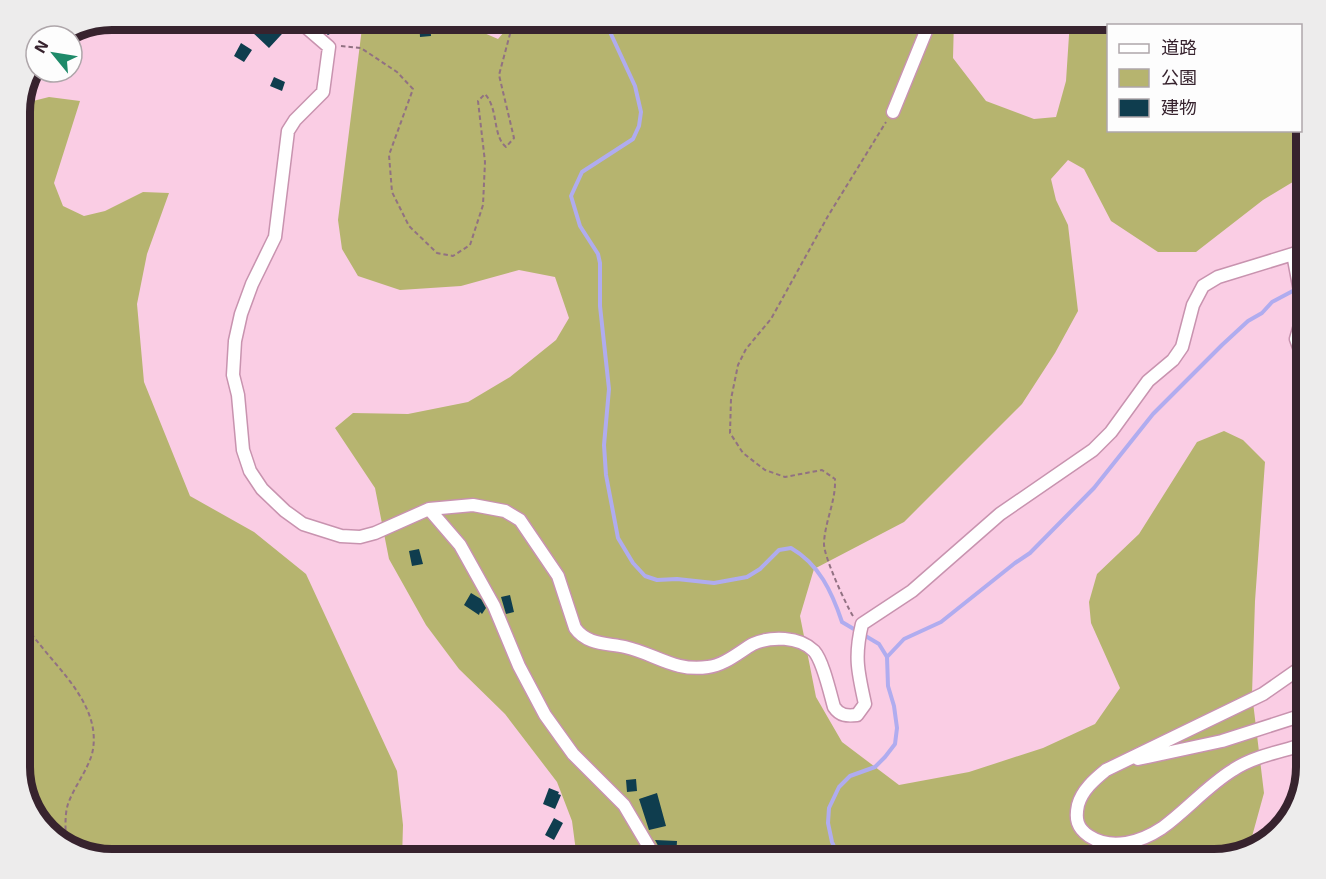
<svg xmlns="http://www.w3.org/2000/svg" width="1326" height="879" font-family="'Exo 2','Noto Sans JP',sans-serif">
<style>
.green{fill:#b6b46f}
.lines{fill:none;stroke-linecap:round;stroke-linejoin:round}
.stream{stroke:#b0acef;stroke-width:4}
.building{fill:#0f3d4e}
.minor-casing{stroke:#c893af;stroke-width:15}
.path{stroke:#917182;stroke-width:2;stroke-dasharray:4.5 3;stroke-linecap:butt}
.minor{stroke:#fff;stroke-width:12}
.rim{fill:none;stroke:#37232e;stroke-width:8}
</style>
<rect width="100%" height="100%" fill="#facde4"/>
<!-- green -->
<path class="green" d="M 515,19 L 954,20 L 953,58 L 986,101 L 1034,119 L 1056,117 L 1066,81 L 1070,20 L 1214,20 L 1234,25 L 1108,26 L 1108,130 L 1300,130 L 1301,89 L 1306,112 L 1306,174 L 1263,200 L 1196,252 L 1158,252 L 1111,221 L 1084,169 L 1068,160 L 1051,179 L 1056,200 L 1068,225 L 1078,311 L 1055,353 L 1022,404 L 904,522 L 814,569 L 800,616 L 816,697 L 842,742 L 899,785 L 969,772 L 1043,748 L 1095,724 L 1120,688 L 1091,623 L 1089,602 L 1097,574 L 1139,534 L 1197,442 L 1224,431 L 1243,440 L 1265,462 L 1255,601 L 1252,694 L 1264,793 L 1248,851 L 1214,859 L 577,859 L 572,821 L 557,782 L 505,714 L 459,669 L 426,625 L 389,559 L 375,488 L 335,428 L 353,413 L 408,414 L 468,402 L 510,377 L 556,340 L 569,318 L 555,277 L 519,270 L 461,286 L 400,290 L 358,276 L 342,249 L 338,220 L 363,20 L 454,20 L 498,39 Z
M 49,97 L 80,101 L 54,183 L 63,206 L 84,216 L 105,211 L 143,192 L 169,193 L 147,254 L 137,304 L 144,382 L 190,496 L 254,532 L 306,574 L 397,771 L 403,825 L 402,859 L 112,859 L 60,844 L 32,813 L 20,773 L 20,106 L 22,101 L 25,103 Z"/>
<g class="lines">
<!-- stream -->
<path class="stream" d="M 604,19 L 635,86 L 641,112 L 639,126 L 633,139 L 582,172 L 571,196 L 580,226 L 598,254 L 600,263 L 600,306 L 609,389 L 604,445 L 606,475 L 618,538 L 633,563 L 645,576 L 657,580 L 677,579 L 714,583 L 747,577 L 760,569 L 779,550 L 791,548 C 819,564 832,592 842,622 L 879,644 L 887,657 L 888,686 L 894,706 L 897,728 L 895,744 L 885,757 L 875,767 L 850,776 L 839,787 L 829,808 L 828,823 L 832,842 L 840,859
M 887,657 L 904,639 L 941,622 L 1015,563 L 1030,553 L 1094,488 L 1153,414 L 1222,345 L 1248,321 L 1262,313 L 1272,302 L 1306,284"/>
</g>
<!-- building -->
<path class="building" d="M 261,20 L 293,20 L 293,22 L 269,48 L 251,31 Z
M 328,20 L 358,20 L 336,33 L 335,31 L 328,35 L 321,29 L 330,23 Z
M 419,20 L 430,20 L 431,36 L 420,37 Z
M 241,43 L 252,50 L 244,62 L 234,56 Z
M 274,77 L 285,82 L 282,91 L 270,86 Z
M 419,549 L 423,564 L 412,566 L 409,551 Z
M 471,593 L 481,599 L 486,608 L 482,614 L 480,612 L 479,615 L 464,605 Z
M 510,595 L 514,612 L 506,614 L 501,597 Z
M 636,779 L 637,791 L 627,792 L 626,780 Z
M 549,788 L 559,792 L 558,794 L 561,795 L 555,809 L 543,804 Z
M 657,793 L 666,826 L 649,830 L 639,799 Z
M 554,818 L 563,823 L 554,840 L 545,835 Z
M 655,840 L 677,841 L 676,857 L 664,857 Z"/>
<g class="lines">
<!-- minor casing -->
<g class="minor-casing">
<path id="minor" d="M 301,19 L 307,28 L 329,47 L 323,92 L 295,120 L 288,131 L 275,237 L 252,284 L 241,314 L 235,341 L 233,375 L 238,395 L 243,450 L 250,471 L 262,489 L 285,511 L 303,524 L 341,536 L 360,537 L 375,533 L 429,509 L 473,505 L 505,511 L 520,520 L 558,576 L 575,628 C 587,645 607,643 625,647 C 656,654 674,672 708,667 C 725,665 739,652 753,644 C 771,636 799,636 814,651 C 823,661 830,693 834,707 C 840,716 847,716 857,715 L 865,704 C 858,672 854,657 862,624 L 912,591 L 1000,514 L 1093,450 L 1111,432 L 1148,381 L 1173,360 L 1182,347 L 1193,305 L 1203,286 L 1218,277 L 1306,250
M 893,112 L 931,19
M 1293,254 L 1304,312 L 1296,339 L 1300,350 L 1306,352
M 429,509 L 460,545 L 494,606 L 519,666 L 545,715 L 573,754 L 624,805 L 656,859
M 1306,664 L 1263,694 L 1106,770 C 1095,779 1082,790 1078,805 C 1075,819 1077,828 1089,836 C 1112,851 1141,842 1162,828 C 1187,810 1207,786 1233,770 C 1254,756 1283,751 1306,744
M 1138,759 L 1222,741 L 1306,714"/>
</g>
<!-- path -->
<path class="path" d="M 341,46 L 361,48 L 397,72 L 413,89 L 389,155 L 392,192 L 409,226 L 437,253 L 453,256 L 470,245 L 483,205 L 485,162 L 478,101 L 485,94 C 499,110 492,135 506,147 L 514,138 L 499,75 L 510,34 L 504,19
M 20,614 C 25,623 30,633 37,641 C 61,672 103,709 92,754 C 87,771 74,787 68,804 C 64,816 66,833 66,846
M 853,616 C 846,605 823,555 824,543 C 825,521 836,501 835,479 L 822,470 L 785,477 L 765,470 L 743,453 L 730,433 L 731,399 L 738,365 L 746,349 L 771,319 L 828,216 L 886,122"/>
<!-- minor -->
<use href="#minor" class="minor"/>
</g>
<!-- crop -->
<path d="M0 0H1326V879H0ZM112 30H1214A82 82 0 0 1 1296 112V767A82 82 0 0 1 1214 849H112A82 82 0 0 1 30 767V112A82 82 0 0 1 112 30Z" fill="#edecec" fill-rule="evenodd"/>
<path class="rim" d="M112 30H1214A82 82 0 0 1 1296 112V767A82 82 0 0 1 1214 849H112A82 82 0 0 1 30 767V112A82 82 0 0 1 112 30Z"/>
<!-- legend -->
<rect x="1107" y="24" width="195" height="108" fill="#fdfdfd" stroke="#aea6aa" stroke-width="1.5"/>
<rect x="1119" y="44" width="30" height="9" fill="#ffffff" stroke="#aea6aa" stroke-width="1.5"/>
<text x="1161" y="54" font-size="18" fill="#37232e">道路</text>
<rect x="1119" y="69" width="30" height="18" fill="#b6b46f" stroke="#aea6aa" stroke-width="1.5"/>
<text x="1161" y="84" font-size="18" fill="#37232e">公園</text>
<rect x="1119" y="99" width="30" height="18" fill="#0f3d4e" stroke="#aea6aa" stroke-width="1.5"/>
<text x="1161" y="114" font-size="18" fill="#37232e">建物</text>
<!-- north arrow -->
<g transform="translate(54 54) rotate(300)"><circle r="28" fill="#fdfdfd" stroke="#aea6aa" stroke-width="1.5"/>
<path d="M0-4.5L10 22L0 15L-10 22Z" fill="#1e8a69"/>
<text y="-9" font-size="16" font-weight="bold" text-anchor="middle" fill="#37232e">N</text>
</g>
</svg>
